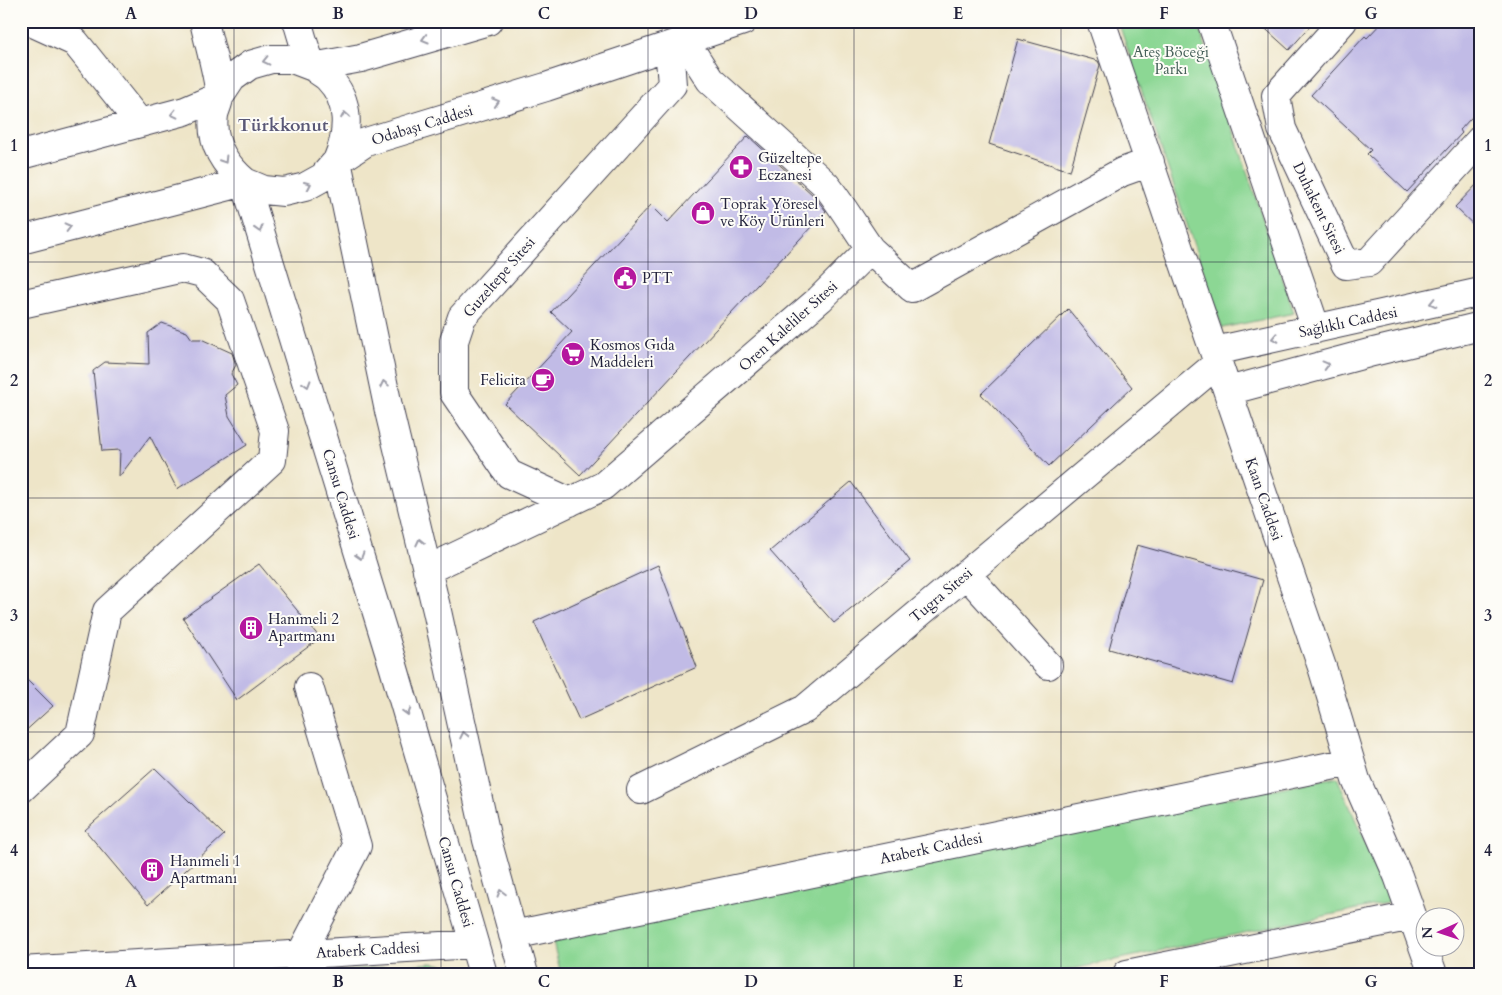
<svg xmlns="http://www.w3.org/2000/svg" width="1502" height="995" font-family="Cardo,serif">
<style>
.green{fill:#8cd794;stroke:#577c68}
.building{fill:#c1bbe6}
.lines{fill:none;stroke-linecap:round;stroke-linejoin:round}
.minor-casing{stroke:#413f50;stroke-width:30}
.minor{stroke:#fff;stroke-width:28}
.oneway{stroke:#9c9ca7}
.grid{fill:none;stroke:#22223b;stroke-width:1;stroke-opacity:0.55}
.labels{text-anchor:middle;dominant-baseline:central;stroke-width:4;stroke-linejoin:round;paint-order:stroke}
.park-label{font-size:15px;fill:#47615a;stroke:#fdfcf7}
.street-label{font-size:15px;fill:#22223b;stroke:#fdfcf7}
.poi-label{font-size:15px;fill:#22223b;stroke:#fdfcf7;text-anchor:start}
.quarter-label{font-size:18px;font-weight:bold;fill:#5a5877;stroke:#fdfcf7}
.neatline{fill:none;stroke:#22223b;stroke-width:2}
.grid-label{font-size:16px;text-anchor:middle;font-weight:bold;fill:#22223b}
</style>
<rect width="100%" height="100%" fill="#fdfcf7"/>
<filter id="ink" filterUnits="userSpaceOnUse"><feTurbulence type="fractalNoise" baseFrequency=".02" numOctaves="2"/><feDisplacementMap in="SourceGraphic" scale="10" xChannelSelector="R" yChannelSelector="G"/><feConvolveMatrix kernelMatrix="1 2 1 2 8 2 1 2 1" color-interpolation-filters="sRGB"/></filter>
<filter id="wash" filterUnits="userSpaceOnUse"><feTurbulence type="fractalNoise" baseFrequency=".0096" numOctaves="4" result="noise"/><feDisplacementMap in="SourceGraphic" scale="20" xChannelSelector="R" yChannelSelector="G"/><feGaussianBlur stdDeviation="1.12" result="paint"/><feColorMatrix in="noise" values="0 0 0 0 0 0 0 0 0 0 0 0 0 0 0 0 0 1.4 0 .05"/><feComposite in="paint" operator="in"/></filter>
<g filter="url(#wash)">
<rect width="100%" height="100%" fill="#eee5c8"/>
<!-- green -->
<path class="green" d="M 1118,21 L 1197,21 L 1294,313 L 1222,328 Z
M 1337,777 L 1391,902 L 1049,974 L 561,974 L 549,927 Z
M 431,963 L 458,967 L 465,974 L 303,974 Z"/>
<g id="blocks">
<!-- building -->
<path class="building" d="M 1257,21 L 1315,21 L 1289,50 Z
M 1383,21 L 1481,21 L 1481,107 L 1460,130 L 1462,133 L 1407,192 L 1367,154 L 1371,150 L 1311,95 L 1365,36 L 1367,38 Z
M 1018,39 L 1098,61 L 1100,65 L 1070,171 L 989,144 Z
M 748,136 L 814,196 L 826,211 L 580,475 L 505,404 L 572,332 L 551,312 L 651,205 L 668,222 Z
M 1481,180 L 1481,232 L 1455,207 Z
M 1068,309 L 1132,387 L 1049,466 L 981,394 Z
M 162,323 L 187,332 L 192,339 L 201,339 L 232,353 L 236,365 L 231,374 L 237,385 L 225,395 L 229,416 L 247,445 L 177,489 L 150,436 L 119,477 L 120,450 L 102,451 L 93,371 L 105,362 L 149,364 L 148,333 Z
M 851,482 L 910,561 L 834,623 L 770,551 Z
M 1137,545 L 1263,580 L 1233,684 L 1109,649 Z
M 259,564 L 320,638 L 237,700 L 183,618 Z
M 658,565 L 697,667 L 579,720 L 534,622 Z
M 21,674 L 53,706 L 21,735 Z
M 155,768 L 224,835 L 148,905 L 85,830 Z"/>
</g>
</g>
<g filter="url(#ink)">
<use href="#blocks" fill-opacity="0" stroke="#413f50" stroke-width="1"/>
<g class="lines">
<!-- minor casing -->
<g class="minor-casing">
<path id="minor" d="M 29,21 L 75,42 L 139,122
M 204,21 C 207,37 221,84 219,97 C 219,103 215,109 214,115 C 210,143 225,165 245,182 L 393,665 L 483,974
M 297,21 C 302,35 305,53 313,66 C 316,71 323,73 328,78 C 351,101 349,133 337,161 L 389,411 L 437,611 L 487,840 L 524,974
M 1101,21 L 1323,670 L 1356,780 L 1398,876 L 1433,974
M 1211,21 L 1316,329
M 1343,21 L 1276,96 L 1282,129 L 1346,265 L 1369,262 L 1481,139
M 685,41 L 710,80 L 826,185 C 842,205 855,228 870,249
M 21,155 L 185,111 L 220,96 L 232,78 L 250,65 L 271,59 L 292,59 L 313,67 L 361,58 L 488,21
M 21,240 L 245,182 L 264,190 L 284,192 L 305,187 L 323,177 L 337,161 L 366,142 L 546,87 L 743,21
M 21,304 L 183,268 L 202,273 L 230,300 L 275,431 L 272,460 L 107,611 L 80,734 L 21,789
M 1215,351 L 1481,292
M 1228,391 L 1369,353 L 1481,326
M 570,502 L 509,474 L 454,393 L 454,341 L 462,317 L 672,85 L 669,46
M 427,570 L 603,486 L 820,299 L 870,249 L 912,288 L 1122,172 L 1150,162
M 966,574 L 1048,665
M 641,790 L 805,709 L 1218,363
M 513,935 L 1350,762
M 301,954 L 357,846 L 309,687
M 21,971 L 474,944
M 1127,974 L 1412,916"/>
</g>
<!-- minor -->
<use href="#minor" class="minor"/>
</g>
<!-- one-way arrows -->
<defs><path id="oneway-chevron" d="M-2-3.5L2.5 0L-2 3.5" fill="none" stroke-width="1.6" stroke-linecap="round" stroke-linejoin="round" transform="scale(1.25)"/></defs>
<g class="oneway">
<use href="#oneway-chevron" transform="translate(425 39) rotate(164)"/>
<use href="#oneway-chevron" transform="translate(266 61) rotate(167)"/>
<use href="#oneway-chevron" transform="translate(496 102) rotate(-17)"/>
<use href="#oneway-chevron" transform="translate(174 114) rotate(167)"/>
<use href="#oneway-chevron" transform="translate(345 115) rotate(-100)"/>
<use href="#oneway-chevron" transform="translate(224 160) rotate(58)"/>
<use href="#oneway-chevron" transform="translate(308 185) rotate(-25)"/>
<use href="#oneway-chevron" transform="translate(68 227) rotate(-14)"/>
<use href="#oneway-chevron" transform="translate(259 229) rotate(73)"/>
<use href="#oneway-chevron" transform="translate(1433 303) rotate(167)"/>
<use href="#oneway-chevron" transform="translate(1275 338) rotate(168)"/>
<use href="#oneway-chevron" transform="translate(1326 365) rotate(-15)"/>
<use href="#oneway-chevron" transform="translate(307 384) rotate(73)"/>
<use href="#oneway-chevron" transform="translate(384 384) rotate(-102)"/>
<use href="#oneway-chevron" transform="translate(420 542) rotate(-103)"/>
<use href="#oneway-chevron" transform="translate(360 556) rotate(73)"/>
<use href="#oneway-chevron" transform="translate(407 712) rotate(74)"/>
<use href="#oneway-chevron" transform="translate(464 735) rotate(-102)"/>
<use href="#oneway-chevron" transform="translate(501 893) rotate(-106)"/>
</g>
</g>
<!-- grid -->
<path class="grid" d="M 234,21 L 234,974M 441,21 L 441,974M 648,21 L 648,974M 854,21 L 854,974M 1061,21 L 1061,974M 1268,21 L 1268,974M 21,262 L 1481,262M 21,498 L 1481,498M 21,732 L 1481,732"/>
<!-- icons -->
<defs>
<g id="pharmacy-disc" transform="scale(1.25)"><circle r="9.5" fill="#b5179e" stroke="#fdfcf7"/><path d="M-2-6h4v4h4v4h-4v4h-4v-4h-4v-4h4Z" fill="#fff"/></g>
<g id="shop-disc" transform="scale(1.25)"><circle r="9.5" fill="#b5179e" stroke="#fdfcf7"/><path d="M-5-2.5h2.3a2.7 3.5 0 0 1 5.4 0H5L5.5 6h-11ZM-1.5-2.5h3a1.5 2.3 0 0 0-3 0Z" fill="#fff"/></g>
<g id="civic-disc" transform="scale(1.25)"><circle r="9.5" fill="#b5179e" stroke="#fdfcf7"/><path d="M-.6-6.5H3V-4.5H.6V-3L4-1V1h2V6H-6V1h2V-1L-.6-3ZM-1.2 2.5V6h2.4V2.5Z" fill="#fff"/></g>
<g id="supermarket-disc" transform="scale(1.25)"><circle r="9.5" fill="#b5179e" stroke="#fdfcf7"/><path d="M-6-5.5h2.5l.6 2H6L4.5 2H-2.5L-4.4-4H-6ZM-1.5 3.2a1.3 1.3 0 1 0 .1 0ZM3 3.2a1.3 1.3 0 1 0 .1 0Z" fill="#fff"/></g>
<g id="cafe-disc" transform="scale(1.25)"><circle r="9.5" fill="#b5179e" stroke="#fdfcf7"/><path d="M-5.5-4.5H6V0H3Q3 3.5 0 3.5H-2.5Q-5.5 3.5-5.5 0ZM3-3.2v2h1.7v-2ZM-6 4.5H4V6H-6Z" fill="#fff"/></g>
<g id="building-disc" transform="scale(1.25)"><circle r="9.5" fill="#b5179e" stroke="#fdfcf7"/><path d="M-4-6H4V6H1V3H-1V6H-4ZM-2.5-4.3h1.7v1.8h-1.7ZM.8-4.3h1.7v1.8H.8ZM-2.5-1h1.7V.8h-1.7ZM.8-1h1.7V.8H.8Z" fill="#fff"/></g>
</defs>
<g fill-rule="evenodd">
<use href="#pharmacy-disc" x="741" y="167"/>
<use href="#shop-disc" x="703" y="213"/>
<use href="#civic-disc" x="625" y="278"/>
<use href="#supermarket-disc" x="573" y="354"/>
<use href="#cafe-disc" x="543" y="380"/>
<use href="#building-disc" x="251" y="628"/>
<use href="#building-disc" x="152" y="870"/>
</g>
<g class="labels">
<!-- park labels -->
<g class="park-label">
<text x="1171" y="52">Ateş Böceği<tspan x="1171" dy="17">Parkı</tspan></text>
</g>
<!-- street labels -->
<g class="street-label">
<text transform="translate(422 125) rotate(-17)">Odabaşı Caddesi</text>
<text transform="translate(1319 208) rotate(64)">Duhakent Sitesi</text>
<text transform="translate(499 277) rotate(-49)">Guzeltepe Sitesi</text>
<text transform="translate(1348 322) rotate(-12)">Sağlıklı Caddesi</text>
<text transform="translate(788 326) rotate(-42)">Oren Kaleliler Sitesi</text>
<text transform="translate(341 494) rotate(73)">Cansu Caddesi</text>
<text transform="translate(1264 499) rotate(71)">Kaan Caddesi</text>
<text transform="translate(941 595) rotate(-40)">Tugra Sitesi</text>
<text transform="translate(931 848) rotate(-12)">Ataberk Caddesi</text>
<text transform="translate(456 882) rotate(74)">Cansu Caddesi</text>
<text transform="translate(368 950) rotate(-3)">Ataberk Caddesi</text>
</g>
<!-- poi labels -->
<g class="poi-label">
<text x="758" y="158">Güzeltepe<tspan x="758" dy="17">Eczanesi</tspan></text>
<text x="720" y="204">Toprak Yöresel<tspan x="720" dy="17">ve Köy Ürünleri</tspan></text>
<text x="642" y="278">PTT</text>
<text x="590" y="345">Kosmos Gıda<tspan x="590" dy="17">Maddeleri</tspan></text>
<text x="526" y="380" text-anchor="end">Felicita</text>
<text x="268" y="619">Hanımeli 2<tspan x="268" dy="17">Apartmanı</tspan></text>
<text x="170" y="861">Hanımeli 1<tspan x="170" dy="17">Apartmanı</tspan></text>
</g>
<!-- quarter labels -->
<g class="quarter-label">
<text x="283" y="125">Türkkonut</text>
</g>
</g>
<!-- margin -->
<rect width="1502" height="995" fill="none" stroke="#fdfcf7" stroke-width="55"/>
<!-- north arrow -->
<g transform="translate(1440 932) rotate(267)"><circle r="24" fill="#fdfcf7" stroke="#a5a5ac"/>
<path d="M0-4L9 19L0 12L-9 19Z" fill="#b5179e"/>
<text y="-8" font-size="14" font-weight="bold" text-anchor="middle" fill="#22223b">N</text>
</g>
<rect x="28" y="28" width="1446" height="940" class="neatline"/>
<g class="grid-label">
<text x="131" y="19">A</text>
<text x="338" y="19">B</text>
<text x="544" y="19">C</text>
<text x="751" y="19">D</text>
<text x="958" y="19">E</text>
<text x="1164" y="19">F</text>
<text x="1371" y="19">G</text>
<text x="14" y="151">1</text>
<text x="1488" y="151">1</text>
<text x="14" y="386">2</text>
<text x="1488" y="386">2</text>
<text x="14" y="621">3</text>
<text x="1488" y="621">3</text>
<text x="14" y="856">4</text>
<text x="1488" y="856">4</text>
<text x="131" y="987">A</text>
<text x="338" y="987">B</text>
<text x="544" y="987">C</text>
<text x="751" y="987">D</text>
<text x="958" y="987">E</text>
<text x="1164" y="987">F</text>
<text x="1371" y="987">G</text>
</g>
</svg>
